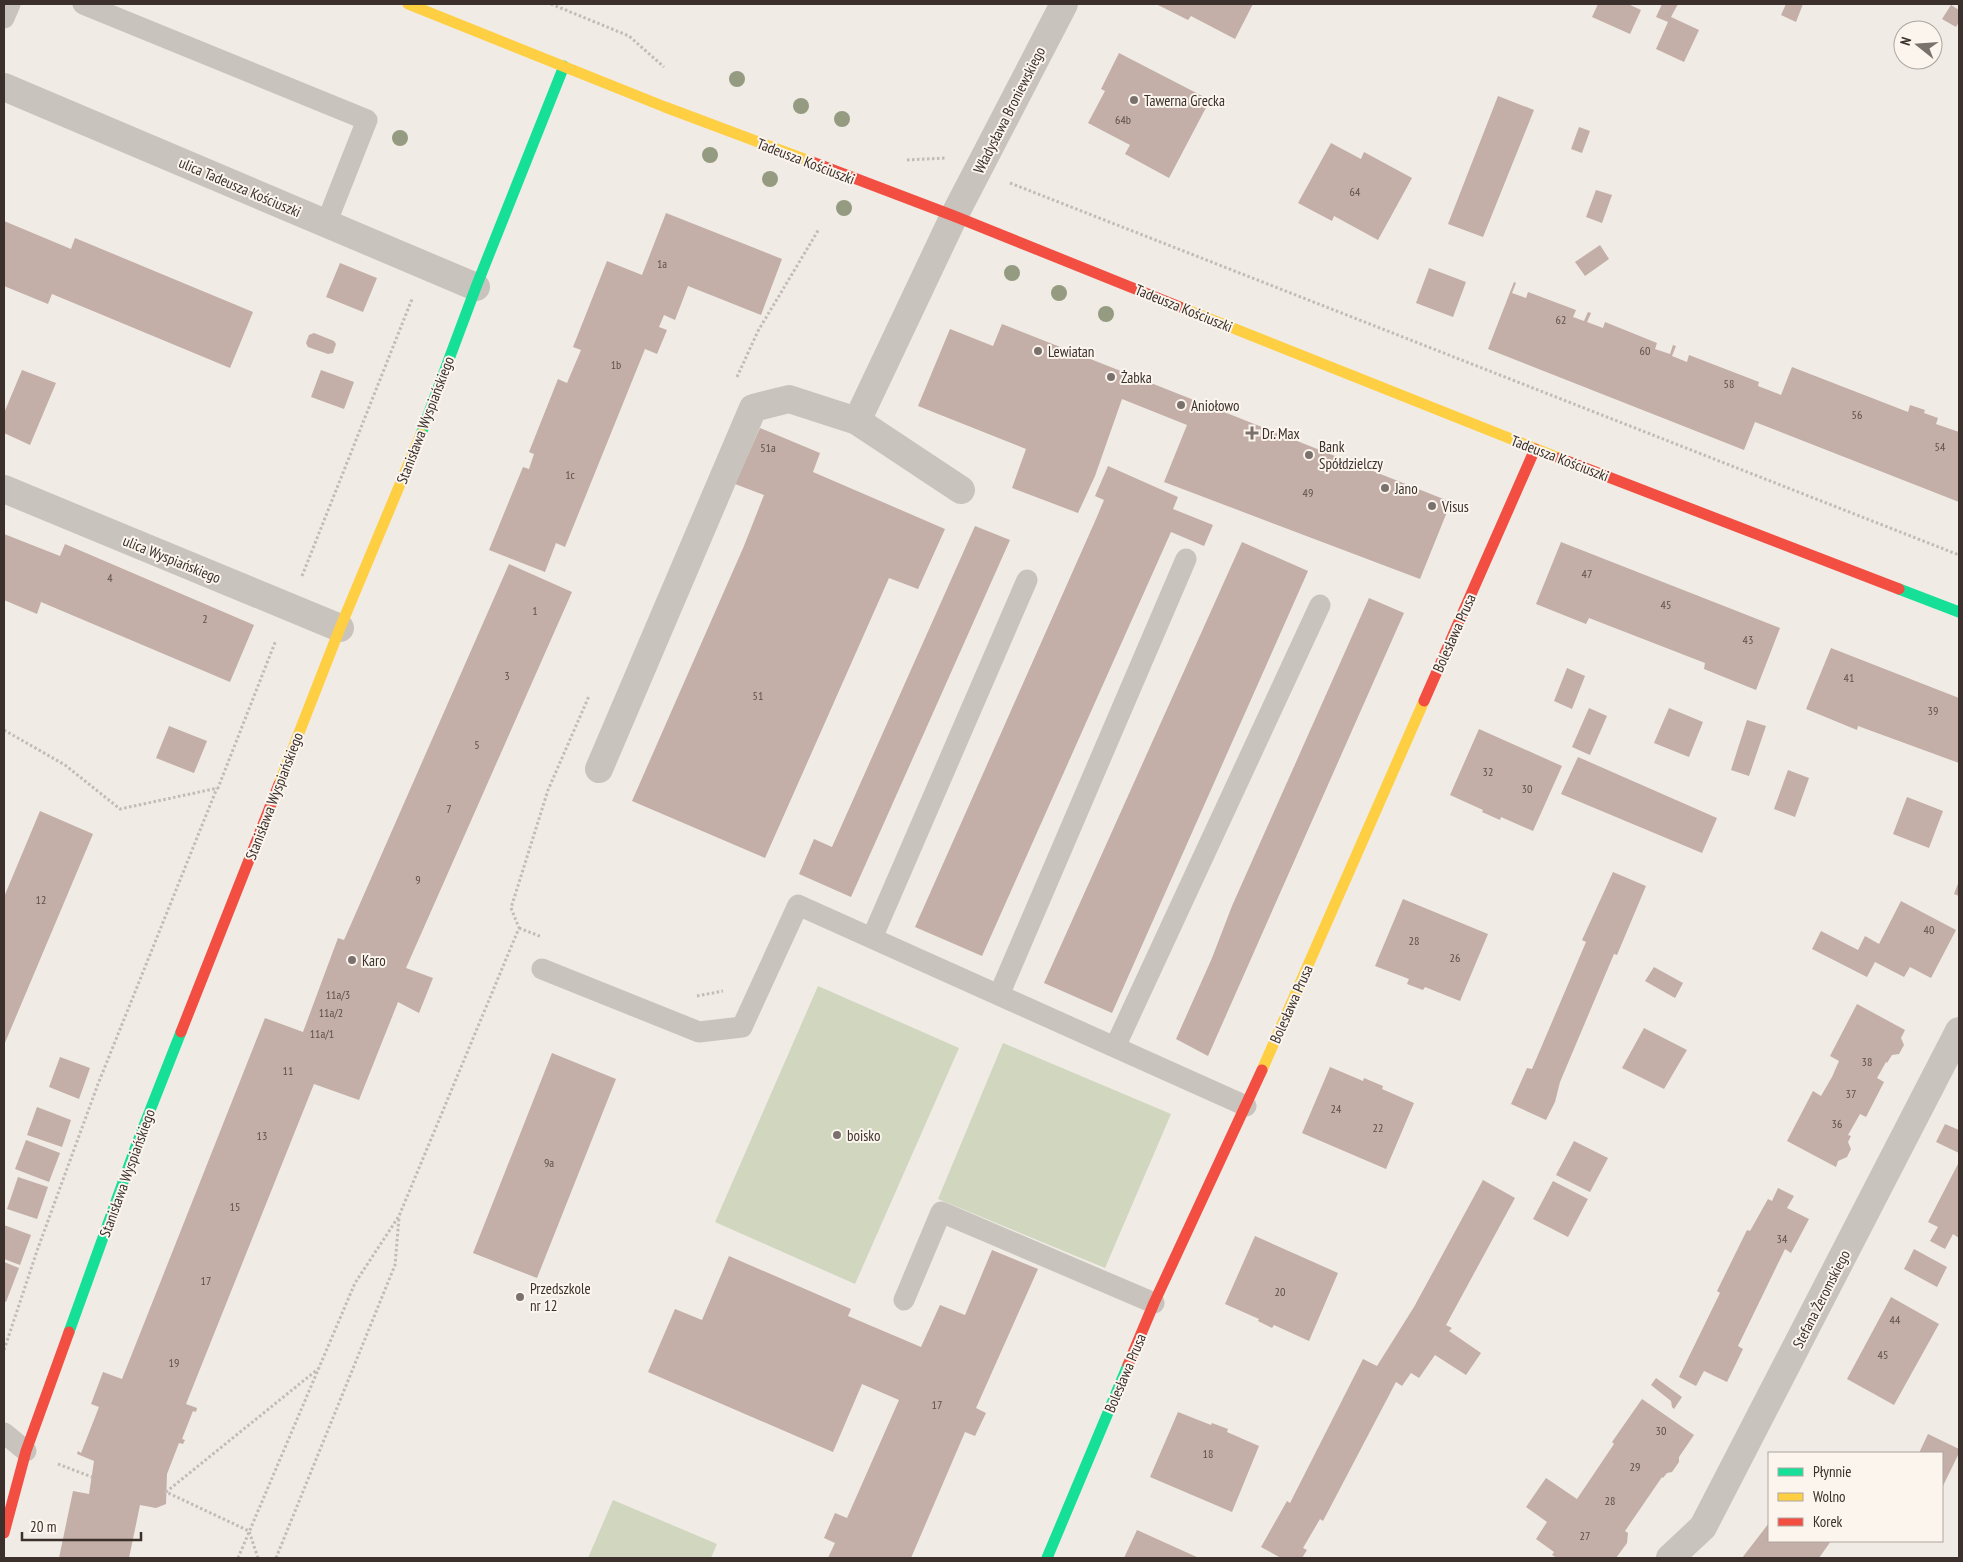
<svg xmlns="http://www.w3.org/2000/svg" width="1963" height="1562" font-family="'PT Sans Narrow',sans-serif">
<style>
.green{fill:#d1d6bf}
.building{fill:#c3afa7}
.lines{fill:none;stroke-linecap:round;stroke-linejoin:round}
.path{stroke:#c2bbb6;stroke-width:3;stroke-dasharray:2.5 2.5;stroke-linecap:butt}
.lane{stroke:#c9c3be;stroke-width:21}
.street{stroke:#c9c3be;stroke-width:28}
.fast{stroke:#16e098;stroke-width:11}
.slow{stroke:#ffcf43;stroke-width:11}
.jam{stroke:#f24e42;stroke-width:11}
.tree{fill:#959b80}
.poi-dot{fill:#7a716c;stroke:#fbf5ee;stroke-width:2}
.labels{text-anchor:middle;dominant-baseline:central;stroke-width:4;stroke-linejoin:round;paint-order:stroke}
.number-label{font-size:12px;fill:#5d504a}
.poi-label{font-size:15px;fill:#3b302b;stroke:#fbf5ee;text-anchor:start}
.street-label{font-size:15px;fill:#3b302b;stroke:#fbf5ee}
</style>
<rect width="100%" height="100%" fill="#f0ebe5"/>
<!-- green -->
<path class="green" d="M 818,986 L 959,1048 L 855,1284 L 715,1222 Z
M 1003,1043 L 1171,1114 L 1105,1268 L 938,1199 Z
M 613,1500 L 717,1544 L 711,1558 L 588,1558 Z"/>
<!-- building -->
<path class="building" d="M 1156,4 L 1253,4 L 1235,39 L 1191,16 L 1188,20 Z
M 1598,4 L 1628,4 L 1641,10 L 1630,34 L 1592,17 Z
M 1662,4 L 1678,4 L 1671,17 L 1699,30 L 1684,62 L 1656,49 L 1668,22 L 1656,17 Z
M 1786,4 L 1803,4 L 1796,22 L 1781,15 Z
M 1951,5 L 1959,10 L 1959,22 L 1956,27 L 1942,19 Z
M 1119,53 L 1210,100 L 1169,178 L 1125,154 L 1130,145 L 1088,123 L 1105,91 L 1101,89 Z
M 1498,96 L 1534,110 L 1483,237 L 1448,224 Z
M 1579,127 L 1590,131 L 1582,153 L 1571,149 Z
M 1331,143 L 1361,159 L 1364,152 L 1412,178 L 1378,240 L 1334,216 L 1332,221 L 1298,203 Z
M 1596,190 L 1612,195 L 1602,223 L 1586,217 Z
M 666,213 L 782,259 L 761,315 L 688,286 L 675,320 L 664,315 L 659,327 L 667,330 L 657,354 L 645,349 L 565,547 L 556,543 L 545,572 L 489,550 L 523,467 L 529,469 L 534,454 L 529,452 L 558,379 L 567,383 L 581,350 L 573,347 L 607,261 L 642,275 Z
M 4,221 L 71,249 L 75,238 L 253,312 L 230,368 L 52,294 L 48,304 L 4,286 Z
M 1600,245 L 1609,259 L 1585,276 L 1575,262 Z
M 340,263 L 377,278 L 363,312 L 326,297 Z
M 1429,268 L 1466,282 L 1453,317 L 1416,303 Z
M 1514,282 L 1516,283 L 1512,293 L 1526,298 L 1528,292 L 1576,310 L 1573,317 L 1584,321 L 1588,312 L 1591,313 L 1587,322 L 1603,328 L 1605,322 L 1657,343 L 1655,349 L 1670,354 L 1673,345 L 1676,346 L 1672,356 L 1687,362 L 1689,355 L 1759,382 L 1758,386 L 1781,395 L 1792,367 L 1908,412 L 1910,405 L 1925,410 L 1924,413 L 1938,418 L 1936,424 L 1959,432 L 1959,502 L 1755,422 L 1744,450 L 1488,349 Z
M 1002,324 L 1451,502 L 1420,579 L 1164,482 L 1187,425 L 1122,399 L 1095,476 L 1078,513 L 1012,488 L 1026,449 L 918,406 L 950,329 L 993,346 Z
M 314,333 L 334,341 L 336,344 L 333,353 L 328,354 L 308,347 L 306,343 L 309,335 Z
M 22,370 L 56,383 L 30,445 L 4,433 L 4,413 Z
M 321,370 L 354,382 L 344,409 L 311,397 Z
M 760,428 L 820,453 L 813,472 L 945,529 L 918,589 L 889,578 L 765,858 L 632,801 L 744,546 L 764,495 L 735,484 Z
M 1108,466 L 1178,497 L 1173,509 L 1213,525 L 1204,546 L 1171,532 L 982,956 L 915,927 L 1096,519 L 1104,500 L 1095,496 Z
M 975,526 L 1010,540 L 851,897 L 799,874 L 814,839 L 832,847 Z
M 4,534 L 60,556 L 65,544 L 254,625 L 230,682 L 41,602 L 37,614 L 4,600 Z
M 1242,542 L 1308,571 L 1112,1013 L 1044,983 Z
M 1561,542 L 1780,628 L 1756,690 L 1704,669 L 1705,663 L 1589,618 L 1586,624 L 1536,604 Z
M 509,564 L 572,592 L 406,968 L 433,978 L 419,1013 L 398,1002 L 359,1100 L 314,1084 L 186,1404 L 197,1408 L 196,1412 L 193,1411 L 182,1439 L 185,1440 L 183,1444 L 179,1443 L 167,1474 L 166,1504 L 156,1508 L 140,1505 L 129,1558 L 59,1558 L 73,1491 L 89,1494 L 94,1461 L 77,1454 L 78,1451 L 81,1453 L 99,1407 L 91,1404 L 103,1372 L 122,1379 L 265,1018 L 303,1032 L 338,938 L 344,940 Z
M 1369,598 L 1404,613 L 1208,1056 L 1176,1039 L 1212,958 L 1232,906 Z
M 1831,648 L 1959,698 L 1959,763 L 1858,726 L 1857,730 L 1806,709 Z
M 1567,668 L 1585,676 L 1572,709 L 1554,701 Z
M 1589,708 L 1607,716 L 1590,755 L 1572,747 Z
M 1669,708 L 1703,722 L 1689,757 L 1654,743 Z
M 1747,720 L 1766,726 L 1749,776 L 1731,770 Z
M 169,726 L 207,741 L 194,773 L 156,758 Z
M 1479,729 L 1562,766 L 1533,831 L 1501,817 L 1500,820 L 1482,812 L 1483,810 L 1450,795 Z
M 1578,757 L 1717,818 L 1702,853 L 1561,794 Z
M 1788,770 L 1809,778 L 1795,817 L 1774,809 Z
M 1907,797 L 1943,811 L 1929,848 L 1893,834 Z
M 40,811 L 93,834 L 4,1045 L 4,897 Z
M 1613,872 L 1646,886 L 1617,955 L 1614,954 L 1560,1082 L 1555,1102 L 1546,1120 L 1511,1104 L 1527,1068 L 1532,1069 L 1586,942 L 1582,940 Z
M 1959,881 L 1959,896 L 1954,894 Z
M 1403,899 L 1488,934 L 1460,1001 L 1425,987 L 1423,990 L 1407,984 L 1409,979 L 1375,966 Z
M 1901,901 L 1956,930 L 1931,978 L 1910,967 L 1904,977 L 1875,962 L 1867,977 L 1812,949 L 1821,931 L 1858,950 L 1865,936 L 1879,944 Z
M 1654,967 L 1683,983 L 1675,998 L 1645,981 Z
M 1857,1004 L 1905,1030 L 1901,1038 L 1904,1045 L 1899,1054 L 1892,1055 L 1887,1063 L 1886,1062 L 1877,1078 L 1884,1082 L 1866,1117 L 1860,1114 L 1848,1135 L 1851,1136 L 1848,1142 L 1851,1149 L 1847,1157 L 1838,1161 L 1836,1167 L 1787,1141 L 1813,1091 L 1821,1096 L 1832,1077 L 1839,1061 L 1830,1056 Z
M 1644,1028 L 1687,1050 L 1664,1089 L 1622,1068 Z
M 552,1053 L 616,1079 L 537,1278 L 473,1253 Z
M 60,1057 L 90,1068 L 79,1099 L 49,1087 Z
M 1330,1067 L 1363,1081 L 1364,1078 L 1383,1086 L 1382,1089 L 1414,1103 L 1386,1169 L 1302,1133 Z
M 37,1107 L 71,1120 L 62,1147 L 27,1135 Z
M 1945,1124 L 1959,1130 L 1959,1153 L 1936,1142 Z
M 26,1140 L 60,1153 L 49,1182 L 15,1169 Z
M 1574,1141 L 1608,1158 L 1590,1192 L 1556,1175 Z
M 1959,1162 L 1959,1238 L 1953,1234 L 1945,1249 L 1930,1241 L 1938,1227 L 1928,1222 Z
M 18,1177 L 48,1187 L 37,1219 L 7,1209 Z
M 1483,1180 L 1515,1198 L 1446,1325 L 1452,1328 L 1449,1331 L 1481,1353 L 1466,1375 L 1435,1355 L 1419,1378 L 1411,1373 L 1402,1386 L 1396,1382 L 1323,1521 L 1320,1519 L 1303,1548 L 1307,1550 L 1302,1558 L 1281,1558 L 1261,1547 L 1287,1501 L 1290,1503 L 1363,1359 L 1377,1366 L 1414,1307 Z
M 1553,1181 L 1588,1199 L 1568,1237 L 1533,1219 Z
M 1778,1188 L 1794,1196 L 1787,1208 L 1809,1219 L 1791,1253 L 1785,1249 L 1738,1346 L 1743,1349 L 1727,1382 L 1704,1371 L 1696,1386 L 1679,1377 L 1720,1293 L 1717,1291 L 1747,1230 L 1750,1231 L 1768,1199 L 1772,1201 Z
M 4,1225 L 31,1235 L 20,1265 L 4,1259 Z
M 1255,1236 L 1338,1273 L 1309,1341 L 1274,1325 L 1272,1328 L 1258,1321 L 1259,1319 L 1225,1304 Z
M 1914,1249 L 1947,1267 L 1937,1287 L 1904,1269 Z
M 992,1250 L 1038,1269 L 976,1408 L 986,1413 L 975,1436 L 965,1432 L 911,1558 L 828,1558 L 835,1543 L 824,1538 L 835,1513 L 847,1518 L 899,1400 L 862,1384 L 833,1452 L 648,1372 L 675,1309 L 702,1320 L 729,1256 L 851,1309 L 848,1316 L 921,1347 L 940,1305 L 965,1315 Z
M 4,1262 L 19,1268 L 6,1302 L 4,1301 Z
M 1891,1297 L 1939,1324 L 1894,1405 L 1847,1379 Z
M 1656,1378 L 1682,1397 L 1674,1409 L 1672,1407 L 1671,1401 L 1651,1385 Z
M 1642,1399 L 1694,1435 L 1679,1457 L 1679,1462 L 1672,1472 L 1667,1473 L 1663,1478 L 1662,1477 L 1625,1531 L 1628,1533 L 1627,1543 L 1616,1558 L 1557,1558 L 1552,1555 L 1554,1552 L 1536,1539 L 1547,1522 L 1526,1507 L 1546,1478 L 1577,1499 L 1614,1444 L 1612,1442 Z
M 1178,1412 L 1211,1425 L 1212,1423 L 1228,1429 L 1227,1432 L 1259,1446 L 1232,1512 L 1150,1477 Z
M 1928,1434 L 1959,1449 L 1959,1453 L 1942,1488 L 1942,1453 L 1919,1453 Z
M 1769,1523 L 1769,1541 L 1831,1541 L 1819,1558 L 1742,1558 Z
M 1137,1530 L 1199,1558 L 1124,1558 Z"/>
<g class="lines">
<!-- path -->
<path class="path" d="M 551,4 L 629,36 L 664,67
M 907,160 L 946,158
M 1010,183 L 1959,555
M 737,377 L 758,331 L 819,229
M 302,576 L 412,299
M 4,730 L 65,765 L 120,809 L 218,788 L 276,640
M 519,928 L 542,937
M 697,996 L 723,991
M 4,1350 L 38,1248 L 98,1084 L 217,788
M 58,1464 L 92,1477
M 238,1558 L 355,1283 L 399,1216 L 519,928 L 511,908 L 548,790 L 589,696
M 258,1558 L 249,1531 L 166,1492 L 318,1369
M 276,1558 L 395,1265 L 399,1218"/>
<!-- lane -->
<path class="lane" d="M 83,4 L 367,120 L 326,224
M 4,18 L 10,4
M 872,938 L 1027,580
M 542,969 L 699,1032 L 742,1027 L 798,905 L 1246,1106
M 999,995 L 1186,559
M 1115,1047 L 1320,605
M 904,1300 L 941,1212 L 1154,1303
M 4,1433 L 26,1451"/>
<!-- street -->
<path class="street" d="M 4,87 L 476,287
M 857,421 L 961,490
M 4,489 L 340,628
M 599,769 L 753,408 L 789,399 L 857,421 L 954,216 L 1064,4
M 1670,1558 L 1703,1527 L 1959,1031"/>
<!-- fast -->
<path class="fast" d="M 421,434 L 476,287 L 564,66
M 1899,589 L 1959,612
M 69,1332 L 136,1146 L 181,1032
M 1047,1558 L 1128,1365"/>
<!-- slow -->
<path class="slow" d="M 408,4 L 665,107 L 812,162
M 1180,307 L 1559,458
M 279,784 L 340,628 L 421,434
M 1262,1070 L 1424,701"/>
<!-- jam -->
<path class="jam" d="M 812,162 L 954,216 L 1180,307
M 1559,458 L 1899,589
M 1424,701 L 1535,449
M 181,1032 L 279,784
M 1128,1365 L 1154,1303 L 1262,1070
M 4,1533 L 26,1451 L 69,1332"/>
</g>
<!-- trees -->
<g class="tree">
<circle cx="737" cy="79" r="8"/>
<circle cx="801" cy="106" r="8"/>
<circle cx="842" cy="119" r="8"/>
<circle cx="400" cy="138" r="8"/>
<circle cx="710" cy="155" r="8"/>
<circle cx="770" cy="179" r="8"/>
<circle cx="844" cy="208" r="8"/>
<circle cx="1012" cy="273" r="8"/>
<circle cx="1059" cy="293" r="8"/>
<circle cx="1106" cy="314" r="8"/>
</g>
<!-- markers -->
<g class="poi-dot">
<circle cx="1134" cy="100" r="5"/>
<circle cx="1038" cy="351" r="5"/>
<circle cx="1111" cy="377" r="5"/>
<circle cx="1181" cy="405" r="5"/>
<path d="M1249.5 425.5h5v5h5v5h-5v5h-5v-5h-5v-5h5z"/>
<circle cx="1309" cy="455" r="5"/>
<circle cx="1385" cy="488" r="5"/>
<circle cx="1432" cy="506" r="5"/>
<circle cx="352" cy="960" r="5"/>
<circle cx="837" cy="1135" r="5"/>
<circle cx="520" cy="1297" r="5"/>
</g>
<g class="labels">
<!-- number labels -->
<g class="number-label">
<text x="1123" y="119">64b</text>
<text x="1355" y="191">64</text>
<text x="662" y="263">1a</text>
<text x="1561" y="319">62</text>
<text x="1645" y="350">60</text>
<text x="616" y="364">1b</text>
<text x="1729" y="383">58</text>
<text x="1857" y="414">56</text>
<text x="1940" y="446">54</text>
<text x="768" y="447">51a</text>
<text x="570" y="474">1c</text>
<text x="1308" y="492">49</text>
<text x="1587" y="573">47</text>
<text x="110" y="577">4</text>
<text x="1666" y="604">45</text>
<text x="535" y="610">1</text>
<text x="205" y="618">2</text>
<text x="1748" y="639">43</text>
<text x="507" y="675">3</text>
<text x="1849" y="677">41</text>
<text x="758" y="695">51</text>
<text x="1933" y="710">39</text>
<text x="477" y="744">5</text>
<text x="1488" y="771">32</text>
<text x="1527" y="788">30</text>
<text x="449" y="808">7</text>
<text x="418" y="879">9</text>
<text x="41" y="899">12</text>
<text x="1929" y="929">40</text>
<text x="1414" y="940">28</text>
<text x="1455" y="957">26</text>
<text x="338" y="994">11a/3</text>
<text x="331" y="1012">11a/2</text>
<text x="322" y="1033">11a/1</text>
<text x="1867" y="1061">38</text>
<text x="288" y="1070">11</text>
<text x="1851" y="1093">37</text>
<text x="1336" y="1108">24</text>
<text x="1837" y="1123">36</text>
<text x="1378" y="1127">22</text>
<text x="262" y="1135">13</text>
<text x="549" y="1162">9a</text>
<text x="235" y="1206">15</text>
<text x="1782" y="1238">34</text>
<text x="206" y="1280">17</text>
<text x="1280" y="1291">20</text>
<text x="1895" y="1319">44</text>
<text x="1883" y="1354">45</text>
<text x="174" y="1362">19</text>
<text x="937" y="1404">17</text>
<text x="1661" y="1430">30</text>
<text x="1208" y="1453">18</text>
<text x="1635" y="1466">29</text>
<text x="1610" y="1500">28</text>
<text x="1585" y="1535">27</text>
</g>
<!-- poi labels -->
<g class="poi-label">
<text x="1144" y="100">Tawerna Grecka</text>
<text x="1048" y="351">Lewiatan</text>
<text x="1121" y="377">Żabka</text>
<text x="1191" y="405">Aniołowo</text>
<text x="1262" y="433">Dr. Max</text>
<text x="1319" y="446">Bank<tspan x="1319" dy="17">Spółdzielczy</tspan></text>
<text x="1395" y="488">Jano</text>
<text x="1442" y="506">Visus</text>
<text x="362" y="960">Karo</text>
<text x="847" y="1135">boisko</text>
<text x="530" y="1288">Przedszkole<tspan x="530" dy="17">nr 12</tspan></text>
</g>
<!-- street labels -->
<g class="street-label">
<text transform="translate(1009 110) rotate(-63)">Władysława Broniewskiego</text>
<text transform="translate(806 161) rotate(21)">Tadeusza Kościuszki</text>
<text transform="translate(240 187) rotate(23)">ulica Tadeusza Kościuszki</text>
<text transform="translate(1184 308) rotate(22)">Tadeusza Kościuszki</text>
<text transform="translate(425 420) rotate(-69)">Stanisława Wyspiańskiego</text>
<text transform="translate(1560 458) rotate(21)">Tadeusza Kościuszki</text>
<text transform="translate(172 559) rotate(22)">ulica Wyspiańskiego</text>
<text transform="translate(1454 633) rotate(-66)">Bolesława Prusa</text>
<text transform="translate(274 796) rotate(-69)">Stanisława Wyspiańskiego</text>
<text transform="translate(1291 1004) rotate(-66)">Bolesława Prusa</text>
<text transform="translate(127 1173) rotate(-70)">Stanisława Wyspiańskiego</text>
<text transform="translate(1821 1299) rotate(-63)">Stefana Żeromskiego</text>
<text transform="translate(1125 1373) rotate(-67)">Bolesława Prusa</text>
</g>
</g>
<!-- border -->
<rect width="1963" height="1562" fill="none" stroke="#3b302b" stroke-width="10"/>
<!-- legend -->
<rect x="1768" y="1452" width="175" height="90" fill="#fbf5ee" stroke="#aea6a0"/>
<rect x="1778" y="1468" width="25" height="8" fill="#16e098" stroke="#aea6a0"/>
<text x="1813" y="1477" font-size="15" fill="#3b302b">Płynnie</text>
<rect x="1778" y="1493" width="25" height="8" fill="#ffcf43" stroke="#aea6a0"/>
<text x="1813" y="1502" font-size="15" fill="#3b302b">Wolno</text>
<rect x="1778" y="1518" width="25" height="8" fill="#f24e42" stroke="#aea6a0"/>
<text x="1813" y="1527" font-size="15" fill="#3b302b">Korek</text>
<!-- north arrow -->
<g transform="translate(1918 45) rotate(287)"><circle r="24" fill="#fbf5ee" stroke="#aea6a0"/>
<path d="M0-4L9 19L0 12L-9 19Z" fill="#7a716c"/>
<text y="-8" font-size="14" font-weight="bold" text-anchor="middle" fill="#3b302b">N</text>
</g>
<!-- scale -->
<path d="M22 1532v8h119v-8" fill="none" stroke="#3b302b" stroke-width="2.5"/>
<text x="30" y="1532" font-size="15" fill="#3b302b" stroke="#fbf5ee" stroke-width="4" paint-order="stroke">20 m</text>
</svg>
